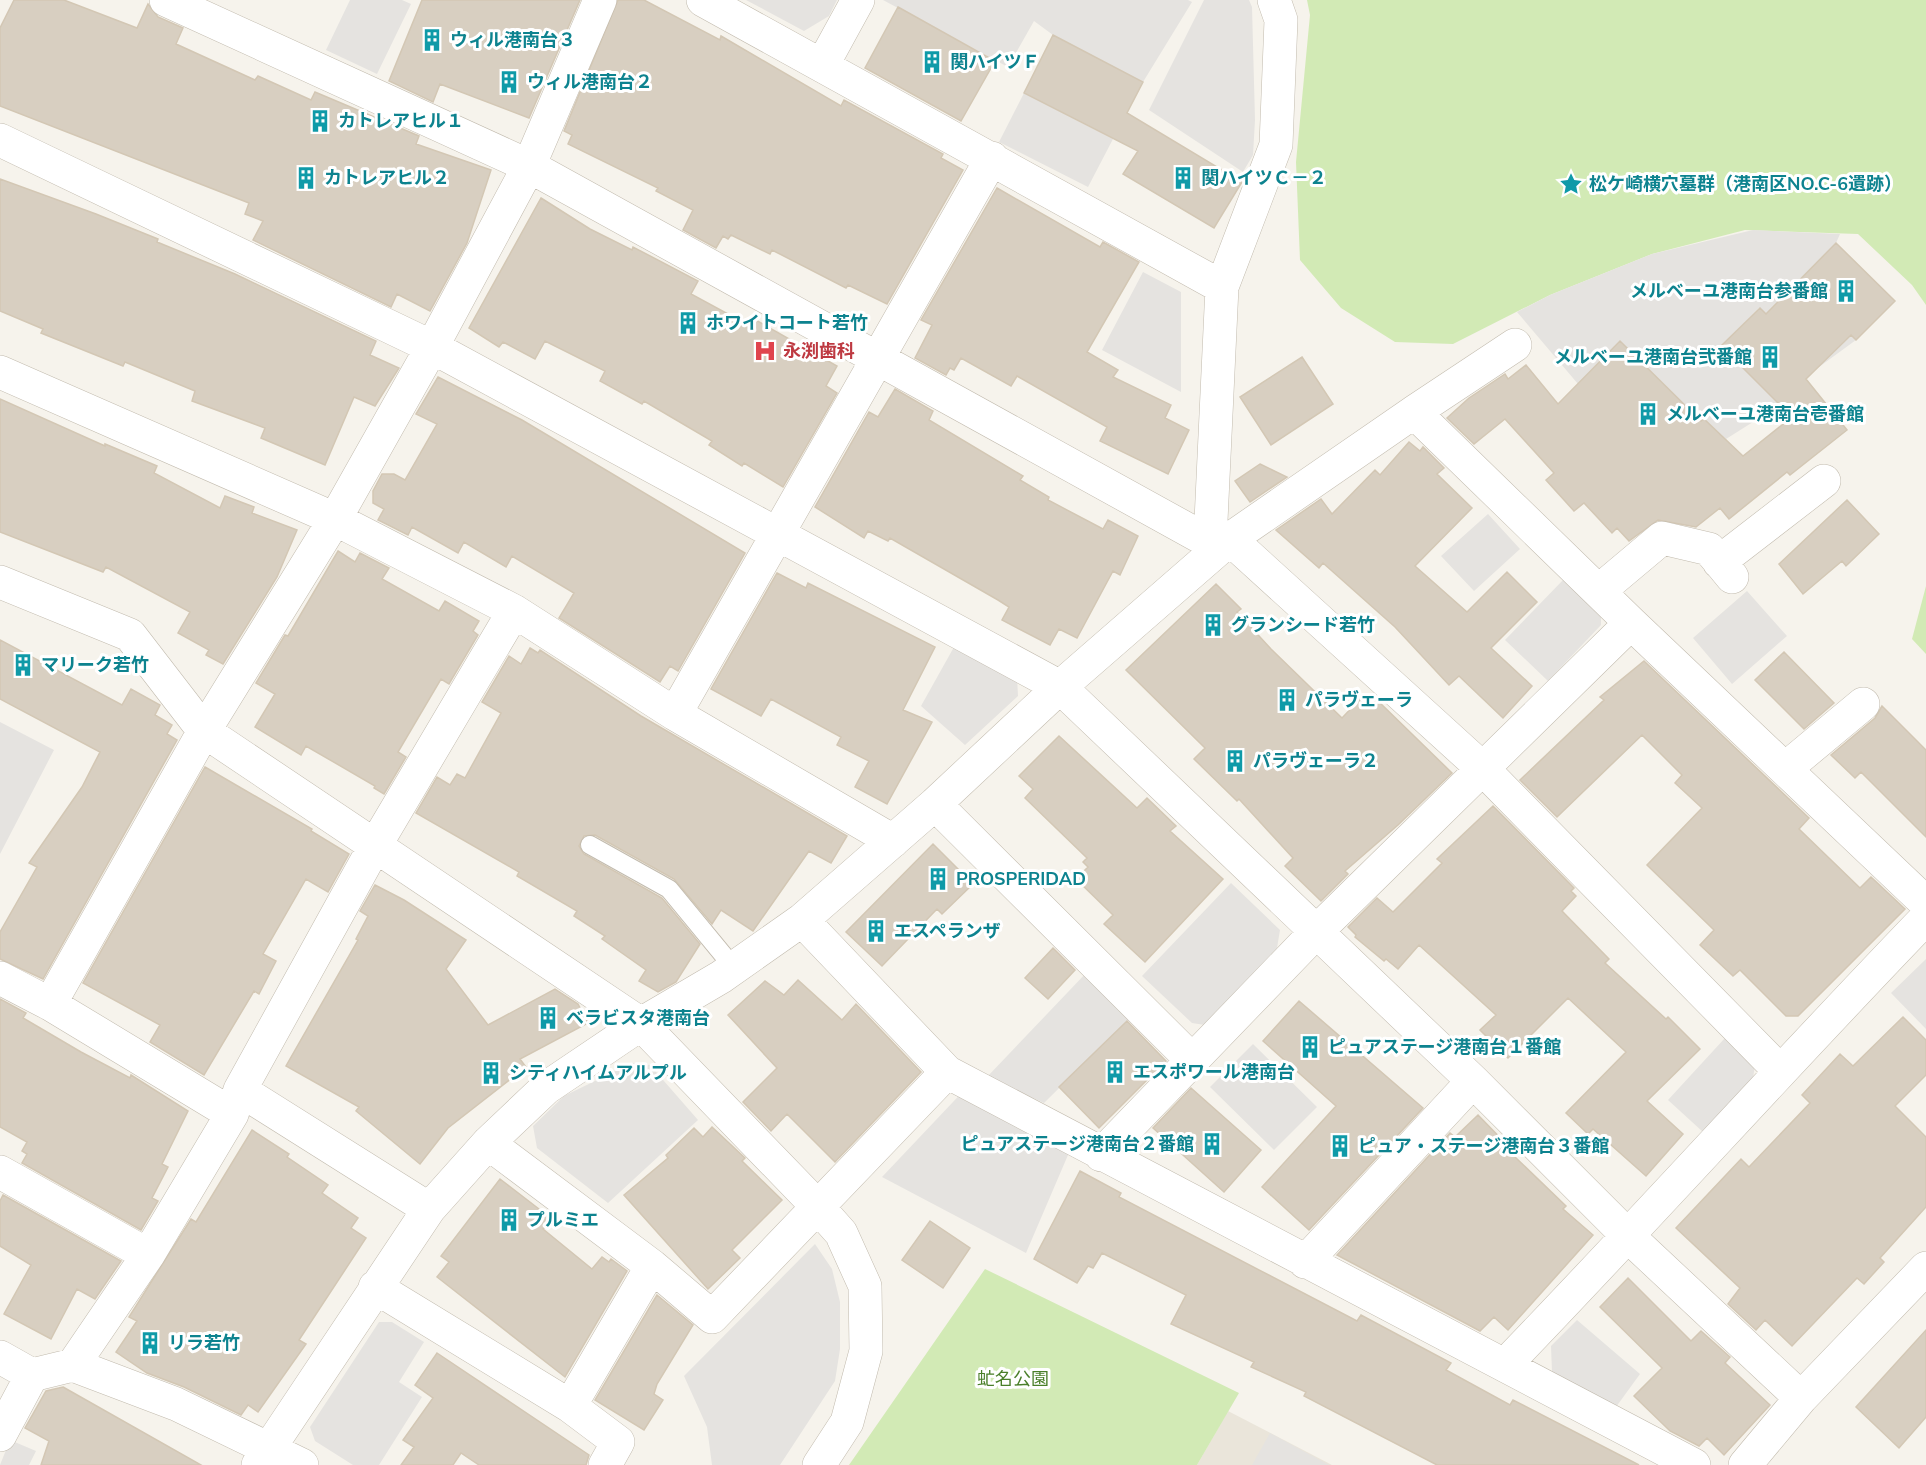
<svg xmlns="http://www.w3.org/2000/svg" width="1926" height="1465" font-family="'Nunito Sans','Noto Sans JP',sans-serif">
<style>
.residential{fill:#eae5da}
.green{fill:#d2eab5}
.parking{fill:#e5e3e0}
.building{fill:#d8cfc1;stroke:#d3c7b4;stroke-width:1.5}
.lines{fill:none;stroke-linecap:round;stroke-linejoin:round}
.lane-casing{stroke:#c2bbae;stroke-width:20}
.street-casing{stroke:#c2bbae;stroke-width:34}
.lane{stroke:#fff;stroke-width:18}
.street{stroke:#fff;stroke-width:33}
.labels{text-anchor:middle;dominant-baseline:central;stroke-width:6;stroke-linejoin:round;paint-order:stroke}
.culture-label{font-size:18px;font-weight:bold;fill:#0d838f;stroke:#fff;text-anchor:start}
.health-label{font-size:18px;font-weight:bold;fill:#be3a42;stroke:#fff;text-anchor:start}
.park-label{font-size:18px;fill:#4a7f2a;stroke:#fff}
</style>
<rect width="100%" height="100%" fill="#f6f3ec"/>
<!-- residential -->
<path class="residential" d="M 1228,1411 L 1332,1465 L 1197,1465 Z"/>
<!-- green -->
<path class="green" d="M 1307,0 L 1926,0 L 1926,305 L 1912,285 L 1858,234 L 1745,230 L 1652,254 L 1550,295 L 1453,344 L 1395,342 L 1341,308 L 1300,260 L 1296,162 L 1310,15 Z
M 1926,586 L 1926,654 L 1912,639 Z
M 985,1269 L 1239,1393 L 1197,1465 L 849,1465 Z"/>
<!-- parking -->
<path class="parking" d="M 350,0 L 402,0 L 411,4 L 377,74 L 326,50 Z
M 746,0 L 837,0 L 829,16 L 804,31 Z
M 883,0 L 1188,0 L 1192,2 L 1143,82 L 1053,35 L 1034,21 L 1008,67 Z
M 1204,0 L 1249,0 L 1252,7 L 1255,120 L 1253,155 L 1243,172 L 1149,110 Z
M 1024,93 L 1113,139 L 1088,187 L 999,142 Z
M 1753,230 L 1840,234 L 1836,243 L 1797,282 L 1856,340 L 1819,367 L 1759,308 L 1721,346 L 1780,405 L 1726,439 L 1704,419 L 1695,428 L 1643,363 L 1620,341 L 1578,384 L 1517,312 L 1550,295 L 1652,254 Z
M 1143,272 L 1181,292 L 1181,392 L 1102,350 Z
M 1488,514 L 1520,549 L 1474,591 L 1441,556 Z
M 1564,579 L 1601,615 L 1601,625 L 1548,681 L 1505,640 Z
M 1747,591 L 1787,636 L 1732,684 L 1693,638 Z
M 954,647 L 1017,677 L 1018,696 L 965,745 L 921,706 Z
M 0,722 L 54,750 L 0,854 Z
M 1231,883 L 1280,930 L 1277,948 L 1205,1025 L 1192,1023 L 1142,976 Z
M 1926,959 L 1926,1029 L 1891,993 Z
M 1088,971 L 1132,1016 L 1044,1103 L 987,1077 Z
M 1725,1038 L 1755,1065 L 1753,1078 L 1703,1132 L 1668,1100 Z
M 1253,1044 L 1317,1107 L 1274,1150 L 1210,1087 Z
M 632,1063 L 650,1065 L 698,1120 L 608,1203 L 537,1148 L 533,1126 L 564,1096 Z
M 970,1084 L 1074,1141 L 1026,1253 L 882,1177 Z
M 815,1244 L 832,1269 L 840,1302 L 840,1349 L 835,1381 L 780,1465 L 712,1465 L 707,1427 L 684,1376 Z
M 1577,1320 L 1640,1374 L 1616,1407 L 1552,1372 L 1551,1346 Z
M 379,1322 L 392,1322 L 424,1342 L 399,1382 L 422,1397 L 379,1465 L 353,1465 L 315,1441 L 310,1427 Z
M 1270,1433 L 1329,1465 L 1252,1465 Z
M 10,1440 L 36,1451 L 29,1465 L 0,1465 Z"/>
<!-- building -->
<path class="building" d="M 14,0 L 64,0 L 137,28 L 148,4 L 158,17 L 183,28 L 176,44 L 255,80 L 258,76 L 311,100 L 315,92 L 419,136 L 416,144 L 491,170 L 467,243 L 430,311 L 397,294 L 391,307 L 253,240 L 263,221 L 245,214 L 249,203 L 0,106 L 0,28 Z
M 422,0 L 580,0 L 529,118 L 440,84 L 433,102 L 389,81 Z
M 618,0 L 644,0 L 720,40 L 721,36 L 841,106 L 844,100 L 943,154 L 941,158 L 963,170 L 887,304 L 848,285 L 846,288 L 772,250 L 770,254 L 731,235 L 728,239 L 723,236 L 716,248 L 683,230 L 693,210 L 656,191 L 658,188 L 568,144 L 572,135 L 564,131 Z
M 898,7 L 995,61 L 961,121 L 865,68 Z
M 1053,35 L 1143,82 L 1127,113 L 1242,182 L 1214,228 L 1123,174 L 1138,151 L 1024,93 Z
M 0,179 L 96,214 L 158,239 L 157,242 L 235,274 L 376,341 L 370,355 L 399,368 L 375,406 L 354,397 L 325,465 L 261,438 L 265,428 L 192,401 L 195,391 L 125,362 L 123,366 L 41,333 L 43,329 L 0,311 Z
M 997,188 L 1100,247 L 1103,242 L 1139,262 L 1087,352 L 1118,370 L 1113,377 L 1171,405 L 1165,418 L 1189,430 L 1168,474 L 1100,441 L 1107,427 L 1017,376 L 1011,386 L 961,358 L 954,370 L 950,368 L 946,375 L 915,358 L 932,325 L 921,320 Z
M 541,198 L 590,229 L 632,250 L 633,247 L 698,281 L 691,294 L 750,326 L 754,319 L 837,366 L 826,386 L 837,393 L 783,487 L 744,463 L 742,466 L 709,445 L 712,441 L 644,401 L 642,404 L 600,381 L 605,371 L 545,341 L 535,359 L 503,342 L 499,347 L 469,328 Z
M 1836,243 L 1895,301 L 1856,340 L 1851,335 L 1806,379 L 1847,430 L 1790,475 L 1787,472 L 1729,519 L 1720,508 L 1696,527 L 1658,520 L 1629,541 L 1617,528 L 1612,533 L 1584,503 L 1574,511 L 1546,480 L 1554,473 L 1505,419 L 1474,444 L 1447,418 L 1469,398 L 1505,374 L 1508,379 L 1526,365 L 1558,404 L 1620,341 L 1701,421 L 1704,419 L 1743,456 L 1792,417 L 1721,346 L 1760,308 L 1766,314 Z
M 1302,357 L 1333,404 L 1271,445 L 1240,397 Z
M 438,377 L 522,420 L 745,553 L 678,671 L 670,666 L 660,682 L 559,618 L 574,593 L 512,556 L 506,567 L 464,542 L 458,553 L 412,527 L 408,535 L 378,520 L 384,509 L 373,503 L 373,491 L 382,474 L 394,474 L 405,480 L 437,424 L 416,414 Z
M 895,389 L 933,411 L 929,420 L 1023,476 L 1020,480 L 1049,497 L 1048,500 L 1103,529 L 1108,520 L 1138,536 L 1120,575 L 1113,571 L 1077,638 L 1059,629 L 1050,645 L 1002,620 L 1009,607 L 998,600 L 890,538 L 888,541 L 868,531 L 864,538 L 815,507 L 869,412 L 878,417 Z
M 0,399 L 105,446 L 105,444 L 157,466 L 154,473 L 220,508 L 225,496 L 254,507 L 252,513 L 297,530 L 277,577 L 223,664 L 206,655 L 209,650 L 178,633 L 190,612 L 106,567 L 103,572 L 0,532 Z
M 1409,442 L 1420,451 L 1423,447 L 1444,468 L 1437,474 L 1472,508 L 1415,566 L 1467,612 L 1507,572 L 1537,602 L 1491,648 L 1532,686 L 1503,718 L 1459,676 L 1449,685 L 1395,627 L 1323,563 L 1319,568 L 1276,530 L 1321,499 L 1332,514 L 1375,470 L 1380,475 Z
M 1260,464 L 1287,477 L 1250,502 L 1235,481 Z
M 1847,500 L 1879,534 L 1846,566 L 1842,561 L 1803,594 L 1779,564 Z
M 338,551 L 355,562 L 360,553 L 389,568 L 382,579 L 439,611 L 445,601 L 479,621 L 473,631 L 478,635 L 449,684 L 441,679 L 398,752 L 406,757 L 384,794 L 374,788 L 375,786 L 306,746 L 301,755 L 255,727 L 275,694 L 256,683 L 285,635 L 288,636 Z
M 777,573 L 806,588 L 808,583 L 935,647 L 903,710 L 932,722 L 887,804 L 855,787 L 869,761 L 837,745 L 841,737 L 771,699 L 761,716 L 711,689 Z
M 1216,584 L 1241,609 L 1237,612 L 1271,649 L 1342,718 L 1360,699 L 1367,706 L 1375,698 L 1452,773 L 1398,825 L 1345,871 L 1348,874 L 1321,901 L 1285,866 L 1293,858 L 1239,799 L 1237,801 L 1194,759 L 1205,748 L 1126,670 Z
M 0,640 L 122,705 L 131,689 L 160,705 L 155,715 L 172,725 L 167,734 L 177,740 L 43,979 L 0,959 L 0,932 L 37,867 L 29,863 L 82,787 L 100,752 L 0,699 Z
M 530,648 L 538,653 L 540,650 L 641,716 L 847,836 L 831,863 L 809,851 L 753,931 L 721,910 L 712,924 L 674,879 L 595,835 L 584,836 L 579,846 L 584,854 L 662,898 L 700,944 L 676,982 L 658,992 L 639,981 L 646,970 L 602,939 L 605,936 L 574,916 L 577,911 L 517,876 L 519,872 L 416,813 L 437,777 L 450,785 L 457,774 L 465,778 L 501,713 L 482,702 L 509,656 L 521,664 Z
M 1784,652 L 1834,703 L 1804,729 L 1755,680 Z
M 1644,661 L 1809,818 L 1799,829 L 1860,888 L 1871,877 L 1905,909 L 1798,1016 L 1786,1016 L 1740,970 L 1733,976 L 1700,945 L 1714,930 L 1647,865 L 1702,808 L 1675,783 L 1682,775 L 1642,735 L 1557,817 L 1520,780 L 1604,700 L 1600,697 Z
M 1882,706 L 1926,750 L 1926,837 L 1861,772 L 1855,778 L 1831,755 L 1875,718 Z
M 1059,736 L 1137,808 L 1147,798 L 1176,826 L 1170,831 L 1223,879 L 1145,962 L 1104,924 L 1113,915 L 1076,879 L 1088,867 L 1083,862 L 1087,858 L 1025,798 L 1033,789 L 1019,776 Z
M 205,767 L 312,829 L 311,831 L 349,854 L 328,892 L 306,879 L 263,954 L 276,961 L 259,994 L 254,991 L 204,1075 L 150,1042 L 160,1025 L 83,983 Z
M 1493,806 L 1574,888 L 1571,891 L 1576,896 L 1562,911 L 1609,959 L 1605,963 L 1666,1019 L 1668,1017 L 1700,1049 L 1647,1101 L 1683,1134 L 1646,1176 L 1593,1129 L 1588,1134 L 1566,1113 L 1626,1052 L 1568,998 L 1508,1058 L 1480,1030 L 1496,1015 L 1419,945 L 1398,969 L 1386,959 L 1384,961 L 1355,937 L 1356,935 L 1348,927 L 1377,898 L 1393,912 L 1442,863 L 1437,859 Z
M 933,844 L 973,884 L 942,914 L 937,909 L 882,966 L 846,932 Z
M 375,885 L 404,900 L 466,940 L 446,969 L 488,1025 L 555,989 L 578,1004 L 588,1023 L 520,1059 L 526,1067 L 448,1128 L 420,1164 L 356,1111 L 359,1107 L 286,1066 L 358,940 L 356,939 L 368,916 L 360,911 Z
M 1053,948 L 1075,970 L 1048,999 L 1025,978 Z
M 798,980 L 842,1020 L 856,1004 L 921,1072 L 835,1162 L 787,1114 L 771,1131 L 743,1102 L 777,1068 L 728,1015 L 765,981 L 784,995 Z
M 0,999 L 26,1013 L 23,1018 L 81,1052 L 130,1078 L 131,1075 L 188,1111 L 162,1164 L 168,1167 L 152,1198 L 158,1201 L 141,1230 L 22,1163 L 27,1154 L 22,1151 L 27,1142 L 0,1127 Z
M 1299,1001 L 1423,1108 L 1309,1230 L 1262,1187 L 1336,1106 L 1263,1041 Z
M 1903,1017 L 1926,1040 L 1926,1075 L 1895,1106 L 1926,1137 L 1926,1207 L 1880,1258 L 1884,1262 L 1864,1284 L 1857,1278 L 1792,1346 L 1765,1320 L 1756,1330 L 1728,1304 L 1740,1288 L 1676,1228 L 1741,1159 L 1749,1167 L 1810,1103 L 1802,1095 L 1840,1054 L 1853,1066 Z
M 1127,1021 L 1166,1061 L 1099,1128 L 1059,1087 Z
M 1191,1088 L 1261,1150 L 1224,1192 L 1153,1128 Z
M 1478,1115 L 1517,1155 L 1515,1157 L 1566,1206 L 1563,1209 L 1593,1235 L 1508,1330 L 1494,1317 L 1480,1331 L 1337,1255 L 1450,1133 L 1455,1137 Z
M 712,1127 L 745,1158 L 742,1161 L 782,1200 L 732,1250 L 740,1258 L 708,1289 L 624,1195 L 668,1158 L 666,1155 L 694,1128 L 703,1137 Z
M 252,1130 L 289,1154 L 287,1157 L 328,1185 L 322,1193 L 358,1218 L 351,1228 L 366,1238 L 299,1340 L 306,1344 L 258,1412 L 248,1405 L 241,1415 L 184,1387 L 147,1373 L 116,1352 L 137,1321 L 129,1317 L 191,1219 L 196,1222 Z
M 1080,1171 L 1121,1193 L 1119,1197 L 1357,1321 L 1361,1315 L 1451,1363 L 1446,1370 L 1510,1405 L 1513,1400 L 1639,1465 L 1437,1465 L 1304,1396 L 1306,1392 L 1251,1367 L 1254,1362 L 1171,1324 L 1186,1295 L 1102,1253 L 1093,1268 L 1088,1266 L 1077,1283 L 1034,1259 Z
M 500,1179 L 552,1219 L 543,1229 L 592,1269 L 602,1257 L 609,1262 L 611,1259 L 627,1271 L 565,1377 L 437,1277 L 449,1262 L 441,1256 Z
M 3,1195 L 121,1261 L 95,1299 L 77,1289 L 51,1339 L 4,1314 L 31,1265 L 0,1246 L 0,1201 Z
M 930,1221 L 970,1248 L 943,1288 L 902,1260 Z
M 1628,1278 L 1691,1341 L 1701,1331 L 1730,1357 L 1725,1363 L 1770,1405 L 1724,1455 L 1707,1438 L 1699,1446 L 1670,1431 L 1634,1396 L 1662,1368 L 1600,1307 Z
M 657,1295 L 693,1325 L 657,1384 L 654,1394 L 663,1400 L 644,1430 L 595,1400 Z
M 1926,1330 L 1926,1417 L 1899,1448 L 1856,1407 Z
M 437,1353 L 589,1455 L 586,1465 L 479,1465 L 461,1453 L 453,1465 L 401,1465 L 414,1447 L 403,1440 L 433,1398 L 415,1385 Z
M 63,1387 L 201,1465 L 41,1465 L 49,1441 L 25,1428 L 46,1391 Z"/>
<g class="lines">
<!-- lane casing -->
<g class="lane-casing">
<path id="lane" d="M 590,845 L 669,889 L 734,968"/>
</g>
<!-- street casing -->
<g class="street-casing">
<path id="street" d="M 166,0 L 529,166 L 1210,542 L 1230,539 L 1482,768 L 1779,1070
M 703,0 L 1222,287
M 823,64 L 858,0
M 0,140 L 432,347 L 1060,687 L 1473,1081 L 1629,1237 L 1801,1398 L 1926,1268
M 0,372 L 335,519 L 514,611 L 675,714 L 893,841
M 1414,412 L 1515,345
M 1210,542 L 1222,287 L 1276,145 L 1281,20 L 1274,0
M 1719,562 L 1824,481
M 0,582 L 130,635 L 204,731 L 641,1024 L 817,1206 L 841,1233 L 865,1286 L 866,1351 L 847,1422 L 819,1465
M 1600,590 L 1662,538 L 1709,549 L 1732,577
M 675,714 L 992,158
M 1785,769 L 1863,704
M 935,804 L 1193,1061
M 802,920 L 947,1072 L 1694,1465
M 0,978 L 50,1004 L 232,1114
M 50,1004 L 204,731 L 335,519 L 432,347 L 529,166 L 600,0
M 240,1090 L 429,1209
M 488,1143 L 652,1266 L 712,1317 L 947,1072
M 1101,1155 L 1316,932 L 1631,623
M 0,1172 L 148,1255
M 1305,1262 L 1473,1081
M 375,1287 L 570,1406 L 618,1442 L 605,1465
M 0,1357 L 32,1375
M 73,1365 L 176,1404 L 302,1465
M 1505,1365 C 1647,1218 1784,1065 1926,918
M 570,1406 L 652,1266
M 0,1435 L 32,1375 L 73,1365 L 148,1255 L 232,1114 L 240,1090 L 376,844 L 514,611
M 258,1465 L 429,1209 L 488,1143 L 546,1088 L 641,1024 L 721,977 L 802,920 L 935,804 L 1060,687 L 1230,539 L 1414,412 L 1631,623 L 1926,903
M 1745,1465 L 1801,1398"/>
</g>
<!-- lane -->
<use href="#lane" class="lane"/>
<!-- street -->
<use href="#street" class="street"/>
</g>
<!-- icons -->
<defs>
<g id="building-bare" transform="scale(1.8)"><path d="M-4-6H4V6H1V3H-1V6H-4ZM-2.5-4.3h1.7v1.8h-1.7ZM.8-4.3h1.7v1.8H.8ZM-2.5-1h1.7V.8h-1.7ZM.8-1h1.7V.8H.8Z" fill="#0f9aa8" stroke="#fff" stroke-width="2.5" paint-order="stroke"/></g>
<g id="sight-bare" transform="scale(1.8)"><path d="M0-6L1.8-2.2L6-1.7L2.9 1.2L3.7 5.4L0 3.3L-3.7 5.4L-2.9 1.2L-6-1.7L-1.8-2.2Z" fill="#0f9aa8" stroke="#fff" stroke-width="2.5" paint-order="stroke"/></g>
<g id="hospital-bare" transform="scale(1.8)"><path d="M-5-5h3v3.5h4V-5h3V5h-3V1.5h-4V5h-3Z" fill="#e0444e" stroke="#fff" stroke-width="2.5" paint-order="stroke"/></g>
</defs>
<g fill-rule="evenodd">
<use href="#building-bare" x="432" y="40"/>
<use href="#building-bare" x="932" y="62"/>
<use href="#building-bare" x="509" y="82"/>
<use href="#building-bare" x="320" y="121"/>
<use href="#building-bare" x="306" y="178"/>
<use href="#building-bare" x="1183" y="178"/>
<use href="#sight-bare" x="1571" y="184"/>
<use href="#building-bare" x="1846" y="291"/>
<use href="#building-bare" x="688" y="323"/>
<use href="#hospital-bare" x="765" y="351"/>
<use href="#building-bare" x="1770" y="357"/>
<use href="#building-bare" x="1648" y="414"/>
<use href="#building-bare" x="1213" y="625"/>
<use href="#building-bare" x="23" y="665"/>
<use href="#building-bare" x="1287" y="700"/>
<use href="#building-bare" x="1235" y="761"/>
<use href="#building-bare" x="938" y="879"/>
<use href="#building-bare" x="876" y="931"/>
<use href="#building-bare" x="548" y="1018"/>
<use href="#building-bare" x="1310" y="1047"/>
<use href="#building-bare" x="1115" y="1072"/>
<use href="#building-bare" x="491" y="1073"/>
<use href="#building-bare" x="1212" y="1144"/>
<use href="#building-bare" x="1340" y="1146"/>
<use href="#building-bare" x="509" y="1220"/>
<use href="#building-bare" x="150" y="1343"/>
</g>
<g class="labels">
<!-- culture labels -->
<g class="culture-label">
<text x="450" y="40">ウィル港南台３</text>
<text x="950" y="62">関ハイツＦ</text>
<text x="527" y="82">ウィル港南台２</text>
<text x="338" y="121">カトレアヒル１</text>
<text x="324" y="178">カトレアヒル２</text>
<text x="1201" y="178">関ハイツＣ－２</text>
<text x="1589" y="184">松ケ崎横穴墓群（港南区NO.C-6遺跡）</text>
<text x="1828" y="291" text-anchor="end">メルベーユ港南台参番館</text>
<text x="706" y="323">ホワイトコート若竹</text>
<text x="1752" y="357" text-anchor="end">メルベーユ港南台弐番館</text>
<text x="1666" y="414">メルベーユ港南台壱番館</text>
<text x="1231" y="625">グランシード若竹</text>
<text x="41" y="665">マリーク若竹</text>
<text x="1305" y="700">パラヴェーラ</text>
<text x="1253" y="761">パラヴェーラ２</text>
<text x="956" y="879">PROSPERIDAD</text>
<text x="894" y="931">エスペランザ</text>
<text x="566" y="1018">ベラビスタ港南台</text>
<text x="1328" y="1047">ピュアステージ港南台１番館</text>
<text x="1133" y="1072">エスポワール港南台</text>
<text x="509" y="1073">シティハイムアルプル</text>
<text x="1194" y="1144" text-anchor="end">ピュアステージ港南台２番館</text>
<text x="1358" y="1146">ピュア・ステージ港南台３番館</text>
<text x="527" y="1220">プルミエ</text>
<text x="168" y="1343">リラ若竹</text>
</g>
<!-- health labels -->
<g class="health-label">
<text x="783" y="351">永渕歯科</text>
</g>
<!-- park labels -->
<g class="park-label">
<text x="1013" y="1379">虻名公園</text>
</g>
</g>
</svg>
